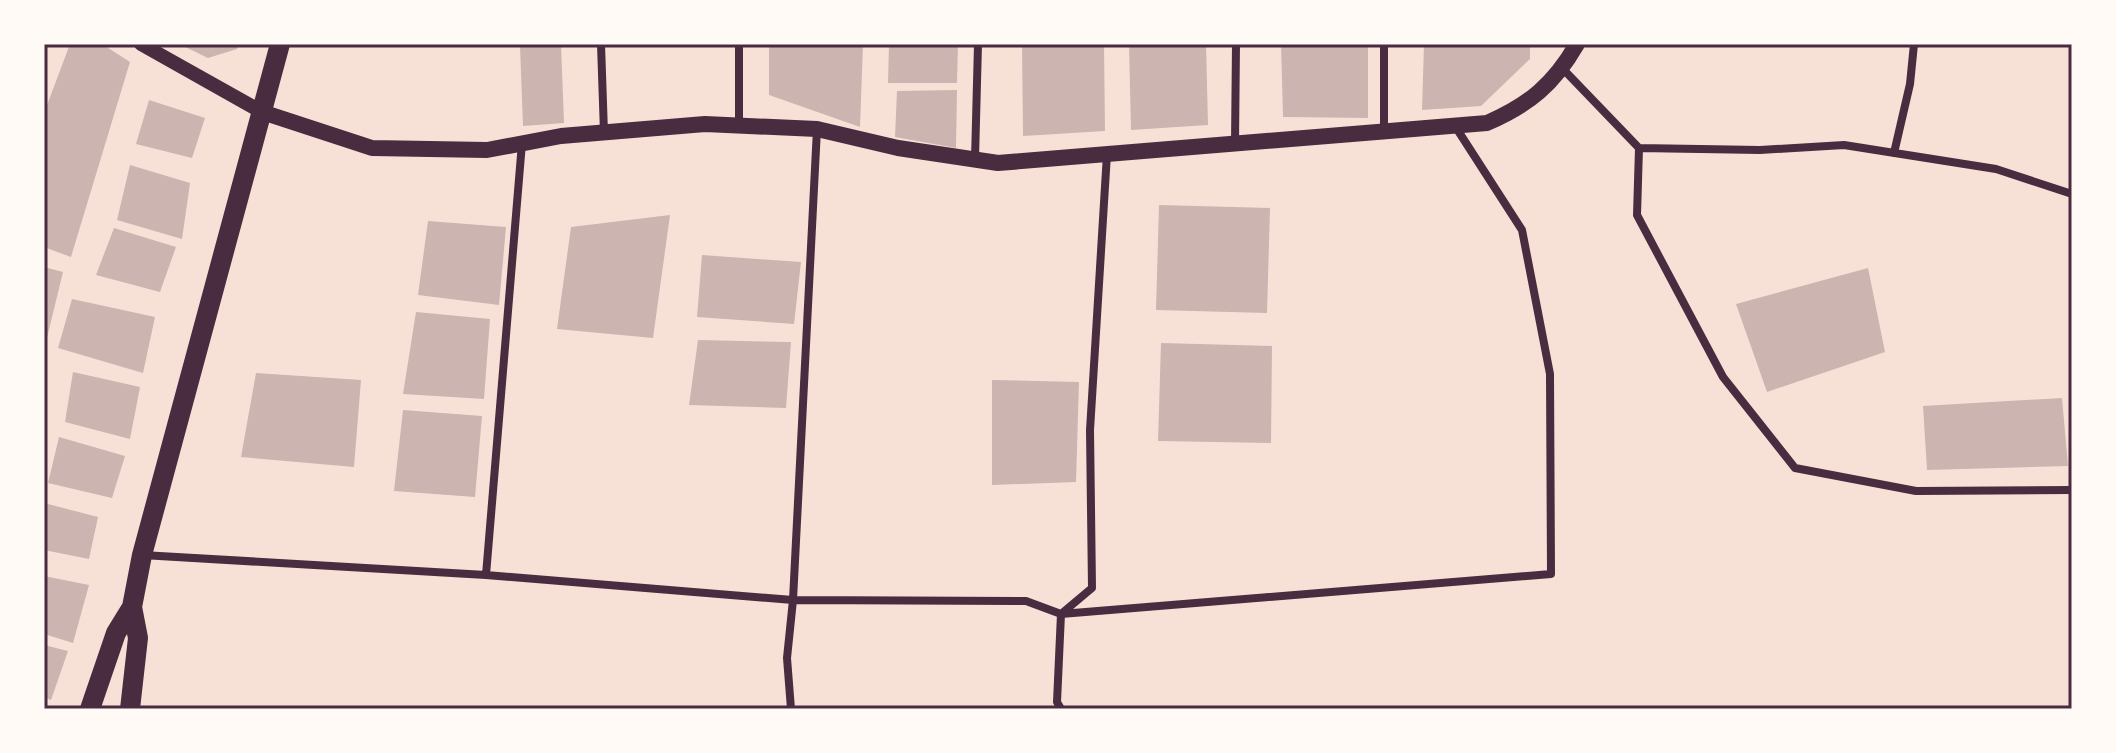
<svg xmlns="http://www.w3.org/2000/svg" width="2116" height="753" font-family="'Alegreya Sans',sans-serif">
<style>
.building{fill:#ccb4b1}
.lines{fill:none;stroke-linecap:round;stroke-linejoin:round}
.minor{stroke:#4a2c40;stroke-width:8}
.tertiary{stroke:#4a2c40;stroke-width:14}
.secondary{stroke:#4a2c40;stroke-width:16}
.primary{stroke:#4a2c40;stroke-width:20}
.neatline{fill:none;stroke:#4a2c40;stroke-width:3}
</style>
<rect width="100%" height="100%" fill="#f7e1d7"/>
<!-- building -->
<path class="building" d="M 70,44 L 102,44 L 130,62 L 71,257 L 44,247 L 44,113 Z
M 179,44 L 239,44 L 237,49 L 208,58 Z
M 530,44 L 561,44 L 564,123 L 523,126 L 520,46 Z
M 769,44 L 863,44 L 860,127 L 769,95 Z
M 889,44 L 958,44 L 957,83 L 888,83 Z
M 1022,44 L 1104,44 L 1105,131 L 1023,136 Z
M 1129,44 L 1206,44 L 1208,125 L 1131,130 Z
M 1281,44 L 1368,44 L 1368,118 L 1283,117 Z
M 1424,44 L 1530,44 L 1530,59 L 1481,106 L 1422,110 Z
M 957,90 L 956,148 L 895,137 L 897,91 Z
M 149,100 L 205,118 L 192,158 L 136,144 Z
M 130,165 L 190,183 L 182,239 L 117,220 Z
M 1159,205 L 1270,208 L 1267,313 L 1156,310 Z
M 670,215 L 653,338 L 557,329 L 571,227 Z
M 428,221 L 506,227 L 499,305 L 418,295 Z
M 114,228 L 176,247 L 160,292 L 96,275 Z
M 702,255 L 801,262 L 794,324 L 697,317 Z
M 44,267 L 63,272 L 45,346 L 44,346 Z
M 1868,268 L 1885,352 L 1767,392 L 1736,304 Z
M 72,299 L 155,317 L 143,373 L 58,348 Z
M 416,312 L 490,319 L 484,399 L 403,394 Z
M 698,340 L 791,342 L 786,408 L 689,405 Z
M 1161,343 L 1272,346 L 1271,443 L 1158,441 Z
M 73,372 L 140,387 L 130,439 L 65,422 Z
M 256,373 L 361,380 L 354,467 L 241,457 Z
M 992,380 L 1079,382 L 1076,482 L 992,485 Z
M 2062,398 L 2068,466 L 1927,470 L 1923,406 Z
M 403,410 L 482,416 L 475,497 L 394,491 Z
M 59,437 L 125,456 L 112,498 L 48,483 Z
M 44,503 L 98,517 L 89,559 L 44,550 Z
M 44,576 L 89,585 L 73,643 L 44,634 Z
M 44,645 L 68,651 L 51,700 L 44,697 Z"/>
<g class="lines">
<!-- minor -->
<path class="minor" d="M 601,44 L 604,133
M 739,44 L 739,126
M 1384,44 L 1384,131
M 1563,69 L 1639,148 L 1760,150 L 1844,145 L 1996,169 L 2072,194
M 1235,143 L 1236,44
M 1639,148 L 1637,215 L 1723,377 L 1795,468 L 1916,491 L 2072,490
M 1894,153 L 1910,84 L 1914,44
M 975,159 L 978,44
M 142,555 L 486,575 L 793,600 L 1026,601 L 1061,614 L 1551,574 L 1550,374 L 1522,230 L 1455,126
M 486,575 L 522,143
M 791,709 L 787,658 L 793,600 L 817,129
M 1061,709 L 1057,702 L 1061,614 L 1092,588 L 1090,430 L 1107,154"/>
<!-- tertiary -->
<path class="tertiary" d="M 141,44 L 262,112"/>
<!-- secondary -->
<path class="secondary" d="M 262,112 L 372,148 L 487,150 L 561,136 L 705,124 L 817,129 L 898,148 L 998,163 L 1487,123 C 1529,105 1554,84 1577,44"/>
<!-- primary -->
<path class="primary" d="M 90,709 L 116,633 L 132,607
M 130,709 L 138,638 L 132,607 L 142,555 L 280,44"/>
</g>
<!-- border -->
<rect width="2116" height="753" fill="none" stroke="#fffaf5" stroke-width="92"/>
<rect x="46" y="46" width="2024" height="661" class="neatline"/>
</svg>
